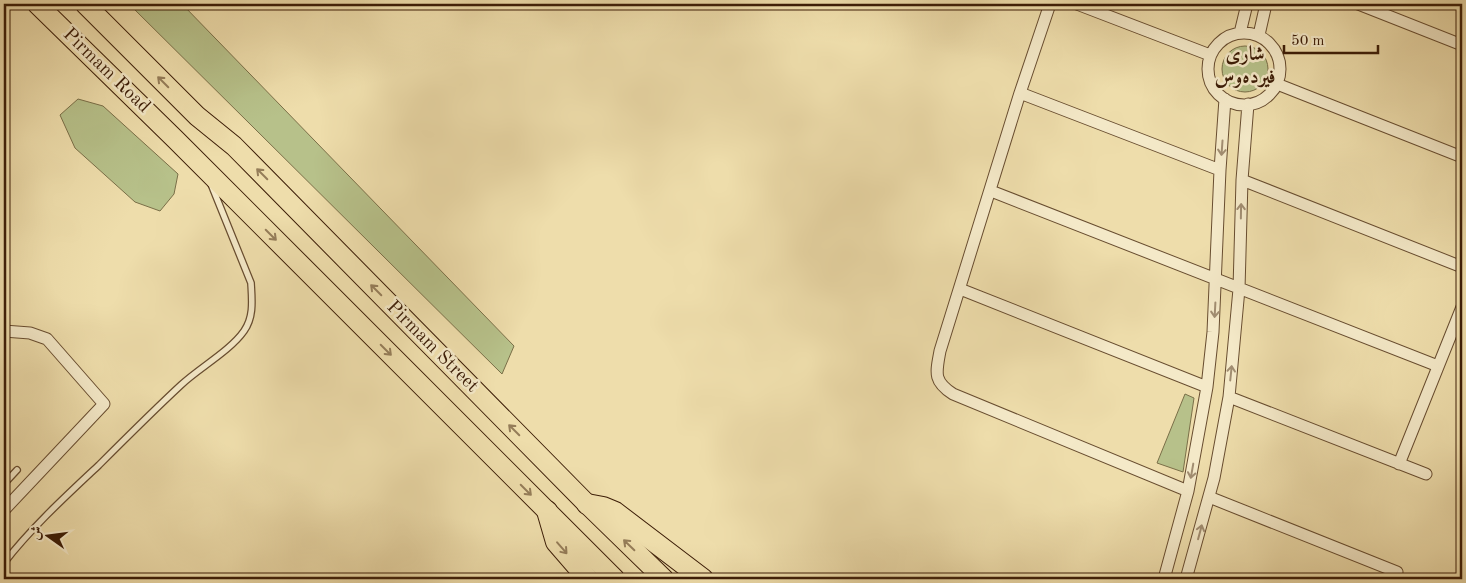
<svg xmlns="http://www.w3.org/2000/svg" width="1466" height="583" font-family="'Old Standard TT',Amiri,serif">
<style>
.green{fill:#b7c18a;stroke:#7a6f48}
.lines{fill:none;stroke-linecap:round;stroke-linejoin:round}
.service-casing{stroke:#684d30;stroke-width:8}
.minor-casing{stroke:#684d30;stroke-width:13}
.trunk-casing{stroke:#3c1d07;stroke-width:21}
.motorway-casing{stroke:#3c1d07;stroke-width:22}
.service{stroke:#f4e9c8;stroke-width:5.5}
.minor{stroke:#f4e9c8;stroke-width:11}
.trunk{stroke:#eeddab;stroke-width:19}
.motorway{stroke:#eeddab;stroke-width:20}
.oneway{stroke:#957d59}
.oneway2{stroke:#a18d71}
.labels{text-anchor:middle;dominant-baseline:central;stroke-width:5;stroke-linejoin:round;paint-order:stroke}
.street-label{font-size:19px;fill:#3c1d07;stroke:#f4e9c8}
.neighbourhood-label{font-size:20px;font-weight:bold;fill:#3c1d07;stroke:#f4e9c8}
</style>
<rect width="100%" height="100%" fill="#eeddab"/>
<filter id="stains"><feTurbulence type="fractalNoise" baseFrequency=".004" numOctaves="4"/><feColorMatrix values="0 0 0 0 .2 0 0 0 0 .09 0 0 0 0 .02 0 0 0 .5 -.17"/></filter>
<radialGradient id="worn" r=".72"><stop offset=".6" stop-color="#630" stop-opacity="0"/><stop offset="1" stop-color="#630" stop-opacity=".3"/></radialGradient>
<!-- green -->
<path class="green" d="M 129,4 L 182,4 L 514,346 L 502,374 Z
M1222 69a23 23 0 1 1 46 0a23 23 0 1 1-46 0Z
M 78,99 L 103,106 L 178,174 L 174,194 L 160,211 L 135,202 L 75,148 L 60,115 Z
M 1185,394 L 1194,398 L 1183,472 L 1157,463 Z"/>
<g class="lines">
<!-- service casing -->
<g class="service-casing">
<path id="service" d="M 4,484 L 17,470
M 4,563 C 32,527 66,496 99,465 C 126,438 153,411 181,385 C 199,368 230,351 244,331 C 254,317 252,300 251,283 L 211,184"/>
</g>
<!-- minor casing -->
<g class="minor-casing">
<path id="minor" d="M 1050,4 L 1020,93 L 940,351 C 936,373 933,381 953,394 L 1188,491
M 1077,4 L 1210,55
M 1358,4 L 1462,45
M 1240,33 L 1247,4
M1208 69a36 36 0 1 1 72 0a36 36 0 1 1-72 0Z
M 1259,35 L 1266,4
M 1277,84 L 1462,157
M 1020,93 L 1220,170
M 1242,180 L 1462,267
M 991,191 L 1438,366
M 960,289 L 1207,387
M 4,331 L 30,333 L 47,339 L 104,404 L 4,510
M 1229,397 L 1426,474
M 1399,464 L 1462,307
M 1209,497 L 1397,572
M 1164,579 L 1188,491 L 1207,387 L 1213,332 L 1220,170 L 1225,99
M 1186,579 L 1214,478 L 1229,397 L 1239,289 L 1242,180 L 1248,104"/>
</g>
<!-- trunk casing -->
<g class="trunk-casing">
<path id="trunk" d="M 37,4 L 175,139 L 615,579
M 85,4 L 197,116 L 234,146 L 587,504 L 664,579"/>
</g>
<!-- motorway casing -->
<g class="motorway-casing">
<path id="motorway" d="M 587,504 L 603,507 L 615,512 L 703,579
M 547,511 L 556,542 L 588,579"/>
</g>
<!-- service -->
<use href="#service" class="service"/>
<!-- minor -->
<use href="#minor" class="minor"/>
<!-- trunk -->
<use href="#trunk" class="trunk"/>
<!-- motorway -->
<use href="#motorway" class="motorway"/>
</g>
<!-- one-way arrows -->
<defs><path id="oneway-shaft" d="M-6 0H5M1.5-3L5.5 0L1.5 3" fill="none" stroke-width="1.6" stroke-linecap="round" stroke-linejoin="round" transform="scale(1.25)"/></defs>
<g class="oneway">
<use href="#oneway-shaft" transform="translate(163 82) rotate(-135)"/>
<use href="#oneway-shaft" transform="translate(262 174) rotate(-135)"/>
<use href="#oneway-shaft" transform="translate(271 235) rotate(45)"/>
<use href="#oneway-shaft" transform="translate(376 290) rotate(-135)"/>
<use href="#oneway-shaft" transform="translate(386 350) rotate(45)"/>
<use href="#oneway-shaft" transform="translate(514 430) rotate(-135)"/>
<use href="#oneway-shaft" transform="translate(526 490) rotate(45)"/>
<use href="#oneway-shaft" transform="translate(629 545) rotate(-136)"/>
<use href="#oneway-shaft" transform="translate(562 548) rotate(49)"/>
</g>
<g class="oneway2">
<use href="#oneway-shaft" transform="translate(1222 148) rotate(94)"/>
<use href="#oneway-shaft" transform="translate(1241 211) rotate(-89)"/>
<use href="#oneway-shaft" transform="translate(1215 310) rotate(93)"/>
<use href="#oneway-shaft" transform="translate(1231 373) rotate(-84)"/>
<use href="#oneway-shaft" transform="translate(1192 471) rotate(100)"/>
<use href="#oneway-shaft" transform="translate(1200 532) rotate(-75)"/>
</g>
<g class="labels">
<!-- street labels -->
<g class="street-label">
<text transform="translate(106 71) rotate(44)">Pirmam Road</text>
<text transform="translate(432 347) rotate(45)">Pirmam Street</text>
</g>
<!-- neighbourhood labels -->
<g class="neighbourhood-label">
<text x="1245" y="55">شاری<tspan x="1245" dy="23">فیردەوس</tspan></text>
</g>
</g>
<!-- margin -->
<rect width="1466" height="583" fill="none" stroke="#eeddab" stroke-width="20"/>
<rect x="5" y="5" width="1456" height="573" fill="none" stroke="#3c1d07" stroke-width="2.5"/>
<rect x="10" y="10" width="1446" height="563" fill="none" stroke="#3c1d07"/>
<!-- north arrow -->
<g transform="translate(48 536) rotate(284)" stroke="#f4e9c8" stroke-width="4" paint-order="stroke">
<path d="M0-4L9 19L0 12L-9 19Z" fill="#3c1d07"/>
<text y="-8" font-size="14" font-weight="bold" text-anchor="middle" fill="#3c1d07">ش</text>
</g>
<!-- scale -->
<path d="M1284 45v8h94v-8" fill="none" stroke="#3c1d07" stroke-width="2.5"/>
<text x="1291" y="45" font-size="15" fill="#3c1d07" stroke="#f4e9c8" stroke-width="4" paint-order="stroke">50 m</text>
<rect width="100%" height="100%" filter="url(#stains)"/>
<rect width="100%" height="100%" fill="url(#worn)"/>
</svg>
